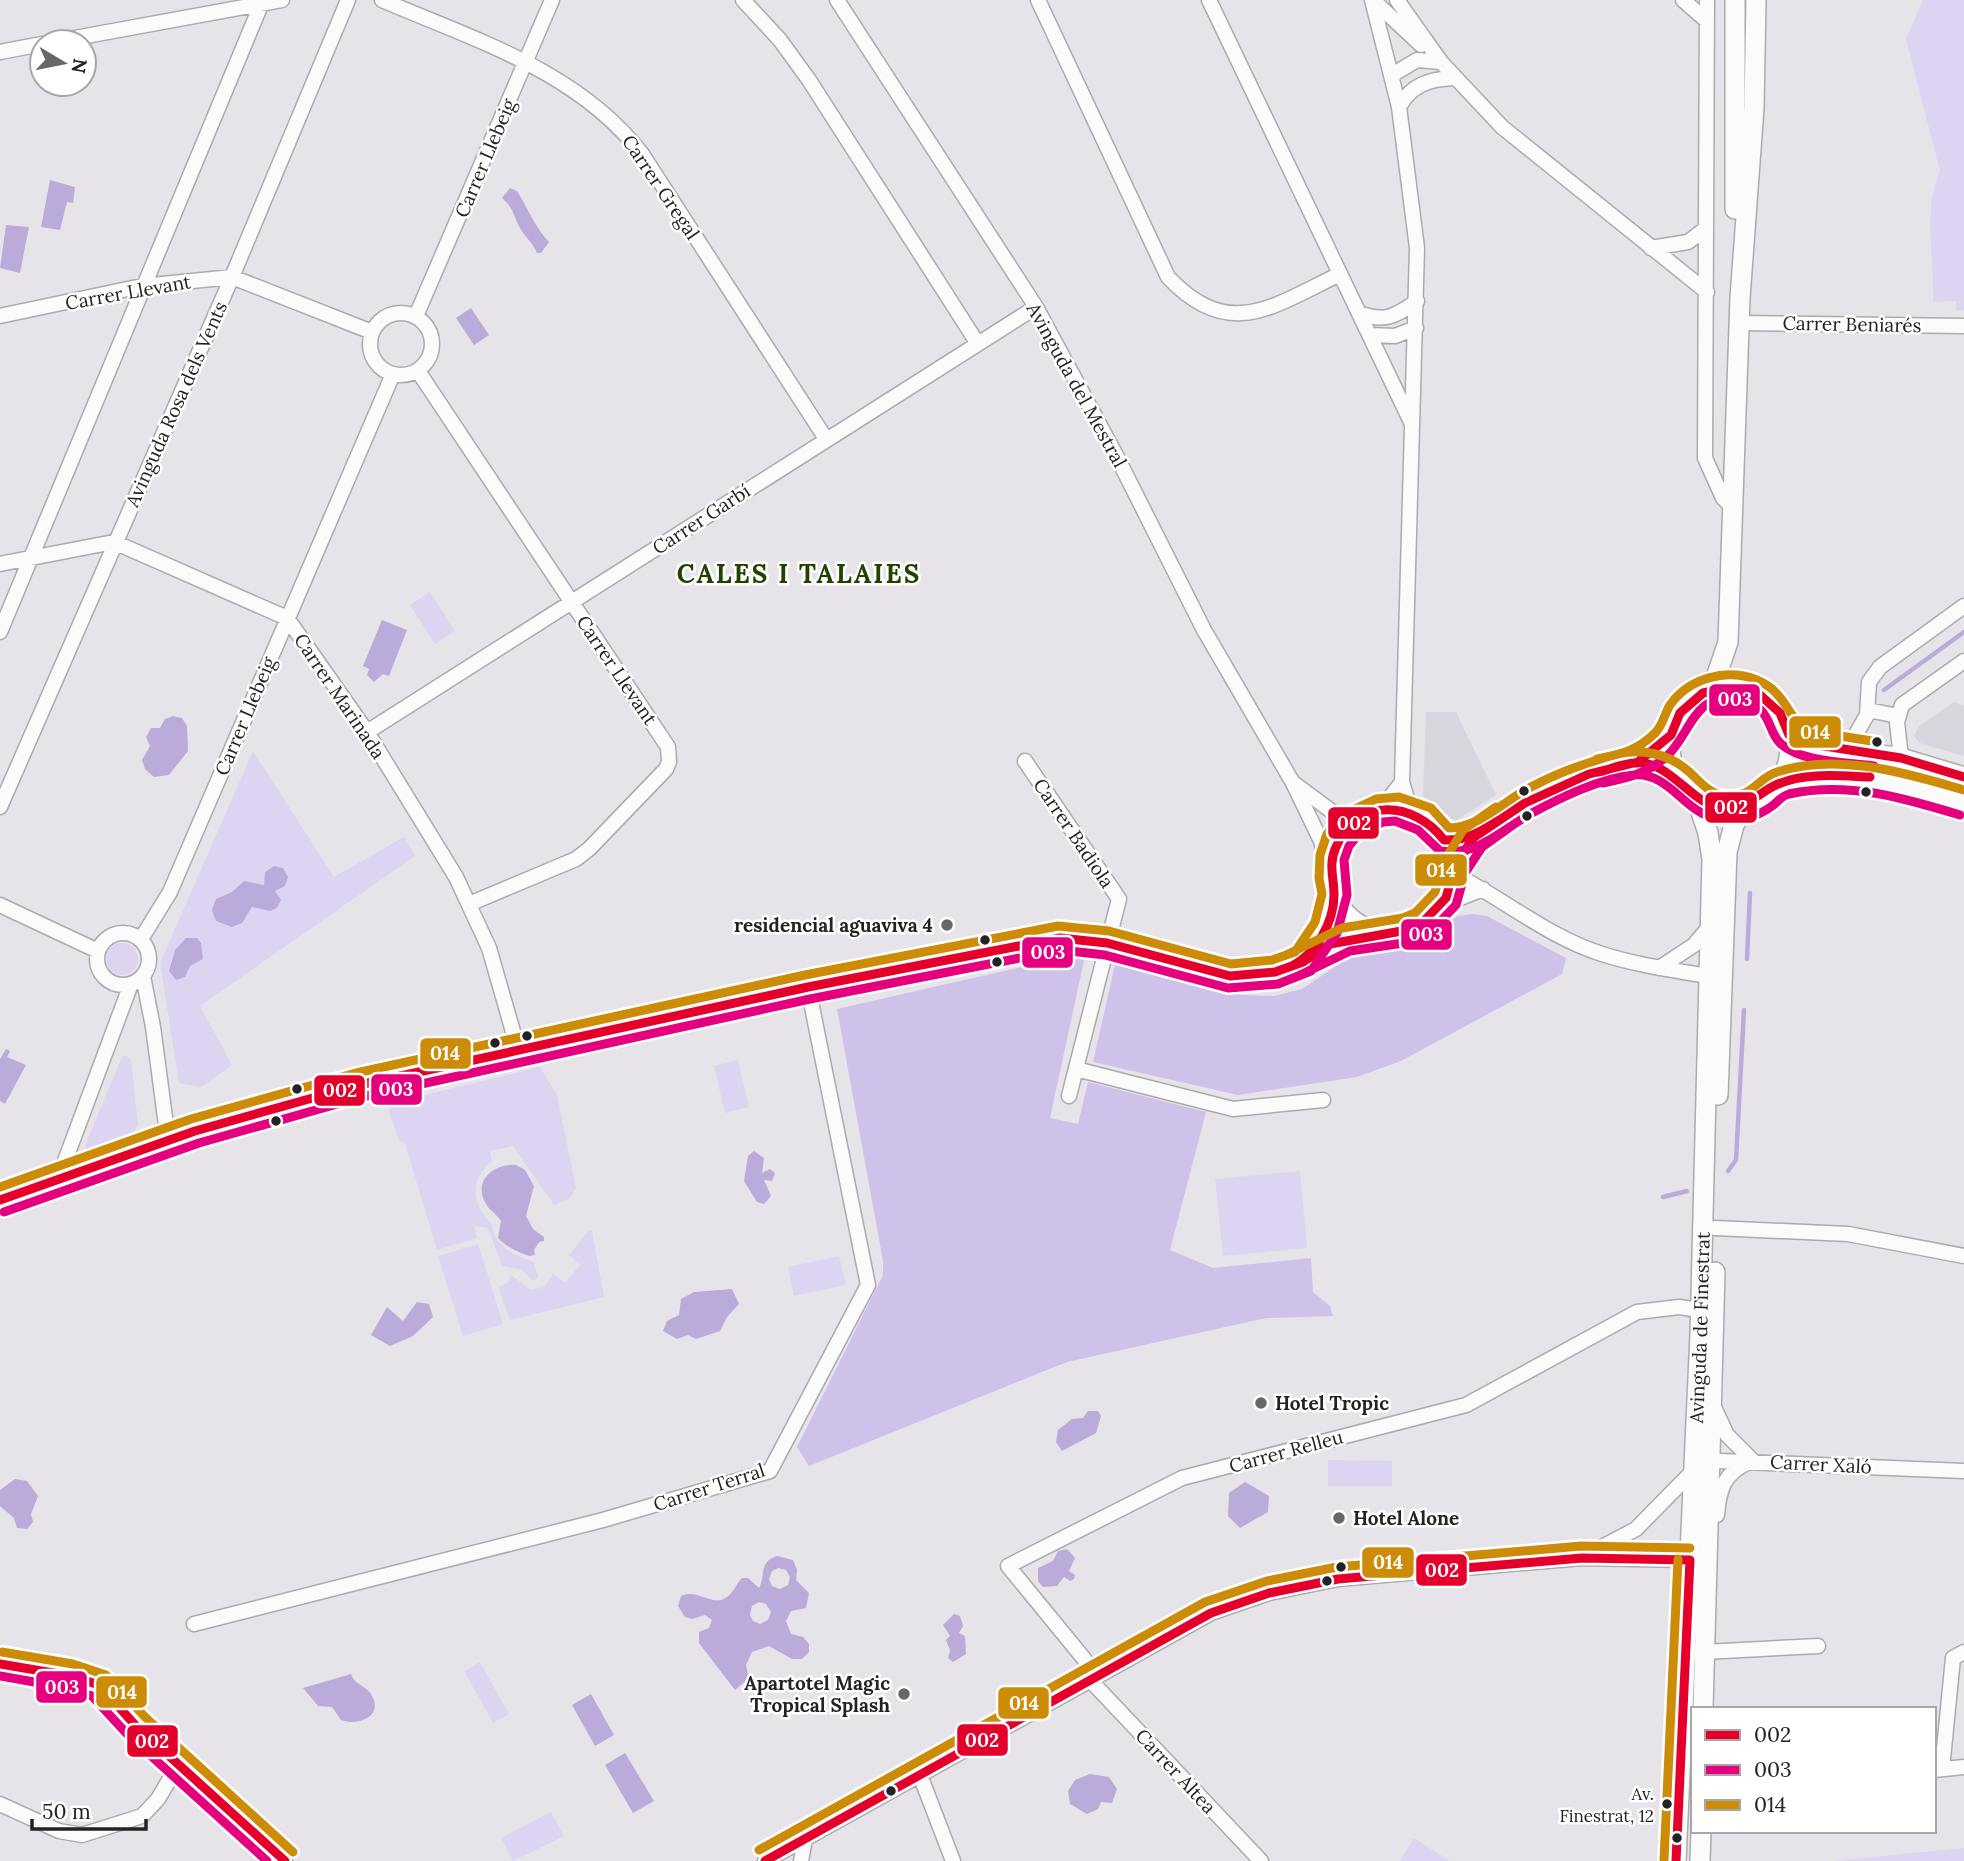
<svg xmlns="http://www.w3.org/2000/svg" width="1964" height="1861" font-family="Lora,serif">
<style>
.built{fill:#d7d6de}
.green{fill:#ddd4f1}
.forest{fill:#cfc2ea}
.water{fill:#baabdb;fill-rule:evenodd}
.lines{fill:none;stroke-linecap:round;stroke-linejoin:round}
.stream{stroke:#baabdb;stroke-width:4.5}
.street-casing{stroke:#abaaad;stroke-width:17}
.secondary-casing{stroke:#abaaad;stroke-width:22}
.street{stroke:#fbfbfc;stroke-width:14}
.secondary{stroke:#fbfbfc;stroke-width:19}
.bus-1-casing{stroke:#fff;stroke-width:14}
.bus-2-casing{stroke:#fff;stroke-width:14}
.bus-3-casing{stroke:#fff;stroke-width:14}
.bus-1{stroke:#e4002b;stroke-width:9}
.bus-2{stroke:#e5007d;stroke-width:9}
.bus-3{stroke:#cd8c07;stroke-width:9}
.bus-dot{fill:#232224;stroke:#fff;stroke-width:2.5}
.poi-dot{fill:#676669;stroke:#fff;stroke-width:2.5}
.labels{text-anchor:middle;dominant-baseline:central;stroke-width:5;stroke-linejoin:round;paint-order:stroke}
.bus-label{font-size:17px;fill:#232224;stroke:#fff;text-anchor:end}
.street-label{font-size:19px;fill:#232224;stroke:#fff}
.poi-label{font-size:19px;font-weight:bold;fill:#232224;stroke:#fff;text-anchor:end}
.district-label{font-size:26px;font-weight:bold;letter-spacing:2px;fill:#224300;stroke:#fff}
.line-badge{stroke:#fff;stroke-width:2.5}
.badge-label{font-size:19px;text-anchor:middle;font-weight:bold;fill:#fff}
</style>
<rect width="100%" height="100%" fill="#e6e4e8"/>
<!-- built -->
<path class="built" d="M 1954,702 L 1964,706 L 1964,756 L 1920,743 L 1914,736 L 1919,726 Z
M 1426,712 L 1456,712 L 1496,795 L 1455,821 L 1423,796 Z"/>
<!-- green -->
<path class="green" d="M 1923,0 L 1964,0 L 1964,310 L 1956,310 L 1956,301 L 1933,302 C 1935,259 1922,211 1940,171 L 1906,39 Z
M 430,592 L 455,631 L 435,644 L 410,605 Z
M 253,751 L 334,877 L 404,837 L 415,856 L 200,1006 L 232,1065 L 201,1087 L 179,1083 L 160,963 Z
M106 959a16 16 0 1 1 32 0a16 16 0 1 1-32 0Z
M 126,1055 L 131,1060 L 138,1124 L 134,1131 L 86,1150 L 86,1143 L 122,1057 Z
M 738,1060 L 749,1107 L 725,1113 L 714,1066 Z
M 540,1067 L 557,1095 L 576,1188 L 569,1199 L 554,1205 L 513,1146 L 490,1151 L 492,1161 C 469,1181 471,1203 492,1224 C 494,1247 514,1255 534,1262 L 538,1277 L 534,1281 L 520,1269 L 502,1266 L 488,1228 L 474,1226 L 477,1238 L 437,1250 L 405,1143 L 399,1140 L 389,1112 L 391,1103 Z
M 1300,1171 L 1307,1248 L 1223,1256 L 1215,1179 Z
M 589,1230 L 592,1231 L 604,1297 L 510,1320 L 498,1287 L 507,1283 L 511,1275 L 531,1290 L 544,1287 L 553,1274 L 565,1283 L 580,1265 L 569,1255 Z
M 478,1244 L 503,1324 L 463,1336 L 438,1256 Z
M 839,1256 L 846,1285 L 794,1296 L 788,1267 Z
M 1328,1460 L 1392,1461 L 1392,1486 L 1328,1486 Z
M 480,1662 L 509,1714 L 493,1723 L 464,1671 Z
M 551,1812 L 564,1836 L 513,1861 L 501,1838 Z
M 1414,1838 L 1450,1861 L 1400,1861 Z
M 1964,1848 L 1964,1861 L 1832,1861 Z"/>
<!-- forest -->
<path class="forest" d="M 1472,914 L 1487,916 L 1566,958 L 1562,974 L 1401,1061 L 1357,1077 L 1238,1095 L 1093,1062 L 1116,960 L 1242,995 L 1274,996 L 1302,989 L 1363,948 L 1412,946 L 1458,916 Z
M 1085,956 L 1050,1118 L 1078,1124 L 1088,1082 L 1206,1112 L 1170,1250 L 1213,1268 L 1311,1258 L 1313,1292 L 1330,1306 L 1333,1316 L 1266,1318 L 1067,1362 L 809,1466 L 797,1447 L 883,1275 L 883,1261 L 837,1009 L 1057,959 Z"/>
<!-- water -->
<path class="water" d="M 50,180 L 75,187 L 73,203 L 67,202 L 60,230 L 41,227 Z
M 510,188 L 517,191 C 528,209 535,227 549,242 L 541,253 L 537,253 C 533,242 524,237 519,226 C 512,213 515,210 502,198 Z
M 6,225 L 29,227 L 20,273 L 0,268 Z
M 471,308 L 489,335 L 474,345 L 456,318 Z
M 382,620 L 407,630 L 389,676 L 383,674 L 374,682 L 367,675 L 369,669 L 363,666 Z
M 173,716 L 182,718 L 187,726 L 188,751 L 169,775 L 154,777 L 145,769 L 142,760 L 150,746 L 146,737 L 151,728 L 160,728 L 165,719 Z
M 274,866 L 283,868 L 288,877 L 285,886 L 275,891 L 281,900 L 277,908 L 270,911 L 252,907 L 242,923 L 232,927 L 216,921 L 212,910 L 216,899 L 232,892 L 244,881 L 264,885 L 265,872 Z
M 186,938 L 197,938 L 201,943 L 203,959 L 190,966 L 185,977 L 176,980 L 169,971 L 175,950 Z
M 6,1049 L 10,1051 L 7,1057 L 26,1065 L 5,1104 L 0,1101 L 0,1059 Z
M 754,1151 L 764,1158 L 762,1173 L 770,1169 L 775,1173 L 772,1181 L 764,1180 L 771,1196 L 764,1204 L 757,1202 L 744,1181 L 748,1156 Z
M 516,1165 L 525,1170 L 534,1186 L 526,1216 L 533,1229 L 544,1237 L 544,1241 L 539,1242 L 534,1250 L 535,1255 L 529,1256 C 520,1253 506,1247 498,1238 L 501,1221 C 497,1214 490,1211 486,1204 C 472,1181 494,1163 516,1165 Z
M 732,1289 L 739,1304 L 727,1317 L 720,1331 L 696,1339 L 688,1335 L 677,1339 L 663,1331 L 667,1321 L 679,1315 L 681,1299 L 694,1292 Z
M 417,1302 L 429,1304 L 433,1317 L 413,1336 L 390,1346 L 371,1335 L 387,1307 L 403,1321 Z
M 1088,1411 L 1098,1411 L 1101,1416 L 1096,1433 L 1062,1451 L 1056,1442 L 1058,1430 L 1072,1419 L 1083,1418 Z
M 15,1479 L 27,1481 L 38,1496 L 31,1514 L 33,1522 L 27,1529 L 17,1528 L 14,1518 L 0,1506 L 0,1490 Z
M 1245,1482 L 1269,1496 L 1268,1512 L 1240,1528 L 1228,1516 L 1229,1493 Z
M 1067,1549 L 1075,1558 L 1069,1571 L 1075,1575 L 1074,1579 L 1070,1581 L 1064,1577 L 1057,1586 L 1043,1587 L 1038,1581 L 1038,1568 L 1053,1561 L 1058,1551 Z
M 777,1556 L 793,1560 L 797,1570 L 796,1580 L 809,1593 L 806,1608 L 791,1611 L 786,1621 L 791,1634 L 803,1637 L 809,1644 L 809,1652 L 802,1659 L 792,1659 L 769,1646 L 752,1652 L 746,1665 L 749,1678 L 735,1690 L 699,1643 L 699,1632 L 709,1628 L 712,1620 L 705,1615 L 692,1619 L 685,1617 L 678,1606 L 681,1596 C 698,1588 712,1608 727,1597 C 734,1592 736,1584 742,1578 L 748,1578 L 759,1588 C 766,1576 758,1562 777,1556 ZM 778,1568 L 786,1570 L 790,1577 L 788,1585 L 780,1589 L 772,1586 L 769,1579 L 772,1571 ZM 759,1602 L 766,1604 L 771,1612 L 768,1620 L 760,1624 L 753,1621 L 750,1615 L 752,1606 Z
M 954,1614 L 960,1616 L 963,1626 L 959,1633 L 965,1636 L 966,1654 L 953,1662 L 948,1658 L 950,1650 L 946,1640 L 950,1636 L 943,1625 Z
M 351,1674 C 355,1686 369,1686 373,1698 C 382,1718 356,1726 341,1720 L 332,1707 L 318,1706 L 303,1688 Z
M 591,1694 L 614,1735 L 595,1746 L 572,1705 Z
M 625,1753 L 654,1801 L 633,1813 L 605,1765 Z
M 1090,1774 L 1109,1777 L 1117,1789 L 1112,1803 L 1101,1802 L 1098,1809 L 1087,1814 L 1070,1804 L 1068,1791 L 1075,1780 Z"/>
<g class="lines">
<!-- stream -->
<path class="stream" d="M 1884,690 L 1964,632
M 1747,959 L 1750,893
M 1728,1171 L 1736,1160 L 1744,1010
M 1663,1197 L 1687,1191"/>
<!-- street casing -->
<g class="street-casing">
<path id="street" d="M 382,0 C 475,40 578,71 642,154 L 826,439
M 743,0 L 780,40 L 809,80 L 978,344
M 837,0 L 1036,307 L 1117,457 L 1204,630 L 1293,783 L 1321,841 L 1331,877
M 1038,0 L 1168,277 C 1229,342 1273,306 1340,274
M 1209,0 L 1411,422
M 1372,0 L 1399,107 L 1417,248 L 1402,782 L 1411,812
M 1373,0 L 1421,45
M 1397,0 L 1441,62 L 1502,127 L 1707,292
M 1683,0 L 1707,21
M 1707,0 L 1705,458 L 1723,498 L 1734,509
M 53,42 L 282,0
M 0,52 L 42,44
M 1392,75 L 1417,60 L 1441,62
M 1399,107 C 1411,85 1429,79 1454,78
M 1651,248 L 1688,242 L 1705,229
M370 344a31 31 0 1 1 62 0a31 31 0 1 1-62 0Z
M 1359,313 C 1385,323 1396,316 1417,301
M 0,316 L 142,286 L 232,277 L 372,332
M 416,316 L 552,0
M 1739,323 L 1964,326
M 1370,335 L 1395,336 L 1416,328
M 418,371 L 668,747 L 669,762 L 666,769 L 589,849 L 576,859 L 469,904
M 0,564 L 114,542 L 287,618 L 367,732 L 456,877 L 489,948 L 518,1049
M 0,632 L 263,0
M 1868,710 L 1898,716
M 367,732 L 1036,307
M 1848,748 L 1867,715 L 1869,682 L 1880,667 L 1964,606
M 1901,758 L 1897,722 L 1902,705 L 1964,661
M 1025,761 L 1119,899 L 1069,1096
M 1638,762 L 1678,778
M 1295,784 L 1350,825
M 0,807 L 232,277 L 348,0
M1331 870a61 61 0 1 1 122 0a61 61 0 1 1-122 0Z
M 1380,810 L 1402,782
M 1454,868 L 1473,838 L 1525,803 L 1589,774 L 1638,762 L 1671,735
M 1454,874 C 1504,899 1548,937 1602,954 C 1636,965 1673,970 1708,976
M 0,905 L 98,951
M 1440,906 L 1483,889
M97 959a26 26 0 1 1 52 0a26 26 0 1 1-52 0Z
M 141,939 L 170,892 L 393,374
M 1308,956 L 1326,927 L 1335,894
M 1659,968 L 1694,945 L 1710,926
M 143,976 L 153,1027 L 168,1140
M 1076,1069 L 1233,1109 L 1323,1100
M 59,1177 L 131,984
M 0,1200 L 195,1131 L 359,1085 L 808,987 L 1060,938 L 1107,943 L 1230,976 L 1253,976 L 1303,962 L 1330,944 L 1346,939 L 1390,931
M 1715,1228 L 1848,1234 L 1964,1256
M 1713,1405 L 1727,1435 L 1752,1460
M 1717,1515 C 1719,1489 1724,1473 1749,1462
M 1587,1555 L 1636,1529 L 1694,1470 L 1720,1461 L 1964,1471
M 194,1624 L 603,1520 L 770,1471 L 868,1285 L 808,987
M 1704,1652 L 1818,1646
M 0,1664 L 71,1676 L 99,1685 L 136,1726 L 285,1861
M 1942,1769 L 1953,1658 L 1964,1652
M 1934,1770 L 1964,1767
M 920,1775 L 953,1861
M 0,1804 L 59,1831 L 82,1835 L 142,1816 L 158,1799 L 178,1765
M 765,1861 L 1211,1613 L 1269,1593 L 1338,1579 L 1582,1558 L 1690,1560
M 801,1861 L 805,1839
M 1261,1861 L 1091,1681 L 1085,1660 L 1008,1566 L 1182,1478 L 1466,1405 L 1637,1312 L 1679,1307 L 1700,1310"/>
</g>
<!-- secondary casing -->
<g class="secondary-casing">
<g id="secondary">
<path d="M 1735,209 L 1735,0"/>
<circle cx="1730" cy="747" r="60"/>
<path d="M 1712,689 L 1728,642 L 1740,298 L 1754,108 L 1756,0"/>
<path d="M 1789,735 L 1805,743 L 1901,758 L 1964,777"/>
<path d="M 1778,784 C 1850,769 1895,782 1964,803"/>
<path d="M 1718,1095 L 1727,852 L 1734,825 L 1745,806"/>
<path d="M 1703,1709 L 1715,1272"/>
<path id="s1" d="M 1676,1861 L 1700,1334 L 1712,859 L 1708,833 L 1696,797"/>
<path d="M 1700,1861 L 1701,1831"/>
</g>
</g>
<!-- street -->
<use href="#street" class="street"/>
<!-- secondary -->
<use href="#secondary" class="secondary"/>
<!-- bus-1 casing -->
<g class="bus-1-casing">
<path id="bus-1" d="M 1599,772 C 1611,769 1624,763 1636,763 C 1671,760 1693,808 1725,808 C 1751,808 1758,792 1778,784 C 1806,772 1841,776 1870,777
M 1292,966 C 1316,954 1334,922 1334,895 C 1334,877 1328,864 1336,847 C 1358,796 1414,801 1444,840 C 1467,841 1482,831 1501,819
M 0,1200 L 195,1131 L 359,1085 L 808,987 L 1060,938 L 1107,943 L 1230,976 L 1275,972 L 1303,962 L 1330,944 L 1407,930 L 1422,923 L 1446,898 L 1454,868 L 1473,838 L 1525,803 L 1589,774 L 1638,762 L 1671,735 L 1680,713 L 1703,693 L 1731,687 L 1759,694 L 1780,713 L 1789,735 L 1805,743 L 1901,758 L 1964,777
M 0,1664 L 71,1676 L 99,1685 L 136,1726 L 285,1861
M 765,1861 L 1211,1613 L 1269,1593 L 1338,1579 L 1582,1558 L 1690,1560
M 1676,1861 L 1690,1560"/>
</g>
<!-- bus-2 casing -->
<g class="bus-2-casing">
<path id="bus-2" d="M 1603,783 C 1627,778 1646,774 1666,757 C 1692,734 1692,691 1739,700 C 1774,707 1766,731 1781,744 C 1803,763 1847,762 1874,766
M 1294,978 L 1350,951 L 1410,942 L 1429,933 L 1456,905 L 1465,873 L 1482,847 L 1510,827
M 4,1212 L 199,1143 L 362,1097 L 810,999 L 1061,950 L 1105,955 L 1228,988 L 1278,984 L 1311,971 L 1337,933 L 1347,895 L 1344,860 L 1349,846 L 1358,835 L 1383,822 L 1395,821 L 1418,830 L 1440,851 C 1476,857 1501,831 1530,814 C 1560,798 1600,778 1634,775 C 1669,772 1685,813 1717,819 C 1736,823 1756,818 1772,806 C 1778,802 1781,796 1789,794 C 1848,781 1904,798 1960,815
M 0,1676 L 68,1688 L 92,1696 L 128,1735 L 267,1861"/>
</g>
<!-- bus-3 casing -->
<g class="bus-3-casing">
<path id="bus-3" d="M 1597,759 C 1621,754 1637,751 1655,733 C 1663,725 1664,715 1670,705 C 1689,678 1726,668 1757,680 C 1787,692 1788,721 1809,731 L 1878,742
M 1284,956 L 1342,928 L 1403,918 L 1415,913 L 1435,892 L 1443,863 L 1463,830 L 1496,807
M 0,1187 L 191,1119 L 356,1073 L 805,975 L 1058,926 L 1109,931 L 1231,964 L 1272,960 L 1295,952 L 1315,922 L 1322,894 L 1319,878 L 1320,855 L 1327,834 L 1342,815 L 1376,799 L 1399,797 L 1431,808 L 1449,828 C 1479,828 1504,801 1529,788 C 1557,773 1587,762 1618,754 C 1641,748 1668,754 1687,770 C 1700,781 1708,794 1726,796 C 1753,798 1757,778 1777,772 C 1838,752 1905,773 1964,790
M 2,1652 L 73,1664 L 106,1675 L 145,1717 L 293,1852
M 759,1850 L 1205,1602 L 1267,1581 L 1337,1567 L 1581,1546 L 1690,1548
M 1664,1860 L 1678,1559"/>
</g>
<!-- bus-1 -->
<use href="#bus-1" class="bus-1"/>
<!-- bus-2 -->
<use href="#bus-2" class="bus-2"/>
<!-- bus-3 -->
<use href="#bus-3" class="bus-3"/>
</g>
<!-- markers -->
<g class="bus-dot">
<circle cx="1877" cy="742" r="6"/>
<circle cx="1524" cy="791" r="6"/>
<circle cx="1866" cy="792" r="6"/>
<circle cx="1527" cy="816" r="6"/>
<circle cx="985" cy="940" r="6"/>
<circle cx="997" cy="962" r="6"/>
<circle cx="527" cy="1036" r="6"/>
<circle cx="495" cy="1043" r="6"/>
<circle cx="297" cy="1089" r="6"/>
<circle cx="276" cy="1121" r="6"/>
<circle cx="1341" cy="1567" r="6"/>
<circle cx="1327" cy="1581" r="6"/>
<circle cx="891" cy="1791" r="6"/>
<circle cx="1667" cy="1804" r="6"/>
<circle cx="1677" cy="1838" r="6"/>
</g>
<g class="poi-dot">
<circle cx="947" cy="925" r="7"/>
<circle cx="1261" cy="1403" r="7"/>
<circle cx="1339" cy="1518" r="7"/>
<circle cx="904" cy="1694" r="7"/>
</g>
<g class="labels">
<!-- bus labels -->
<g class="bus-label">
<text x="1654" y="1794">Av.<tspan x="1654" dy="22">Finestrat, 12</tspan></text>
</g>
<!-- street labels -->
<g class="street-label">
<text transform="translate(485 158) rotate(-67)">Carrer Llebeig</text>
<text transform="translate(661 187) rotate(56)">Carrer Gregal</text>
<text transform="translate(128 292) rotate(-10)">Carrer Llevant</text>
<text transform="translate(1852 324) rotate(1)">Carrer Beniarés</text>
<text transform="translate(1077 385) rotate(61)">Avinguda del Mestral</text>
<text transform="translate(176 404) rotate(-66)">Avinguda Rosa dels Vents</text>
<text transform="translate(701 519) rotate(-33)">Carrer Garbí</text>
<text transform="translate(617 670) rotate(56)">Carrer Llevant</text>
<text transform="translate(340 696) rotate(56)">Carrer Marinada</text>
<text transform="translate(245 716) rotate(-67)">Carrer Llebeig</text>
<text transform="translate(1074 833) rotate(56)">Carrer Badiola</text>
<text stroke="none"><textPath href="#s1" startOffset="534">Avinguda de Finestrat</textPath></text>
<text transform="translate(1286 1451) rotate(-15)">Carrer Relleu</text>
<text transform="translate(1821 1464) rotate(3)">Carrer Xaló</text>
<text transform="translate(709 1487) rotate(-18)">Carrer Terral</text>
<text transform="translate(1176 1771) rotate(47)">Carrer Altea</text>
</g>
<!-- poi labels -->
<g class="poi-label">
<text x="933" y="925">residencial aguaviva 4</text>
<text x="1275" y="1403" text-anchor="start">Hotel Tropic</text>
<text x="1353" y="1518" text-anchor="start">Hotel Alone</text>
<text x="890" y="1683">Apartotel Magic<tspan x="890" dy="22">Tropical Splash</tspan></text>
</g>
<!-- district labels -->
<g class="district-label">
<text x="799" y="573">CALES I TALAIES</text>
</g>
</g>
<g class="line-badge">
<rect x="1708" y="683" width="53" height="34" rx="7" fill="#e5007d"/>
<rect x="1788" y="715" width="54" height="34" rx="7" fill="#cd8c07"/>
<rect x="1704" y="791" width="54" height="33" rx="7" fill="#e4002b"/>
<rect x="1327" y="806" width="53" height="34" rx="7" fill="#e4002b"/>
<rect x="1414" y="853" width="54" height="34" rx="7" fill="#cd8c07"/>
<rect x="1400" y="918" width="53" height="33" rx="7" fill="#e5007d"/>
<rect x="1021" y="936" width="53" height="33" rx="7" fill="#e5007d"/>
<rect x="419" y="1037" width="53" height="33" rx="7" fill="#cd8c07"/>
<rect x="370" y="1073" width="53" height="33" rx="7" fill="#e5007d"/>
<rect x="313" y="1074" width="53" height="33" rx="7" fill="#e4002b"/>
<rect x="1361" y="1546" width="54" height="33" rx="7" fill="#cd8c07"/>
<rect x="1415" y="1553" width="53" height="34" rx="7" fill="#e4002b"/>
<rect x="35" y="1670" width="53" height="34" rx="7" fill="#e5007d"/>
<rect x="95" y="1675" width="53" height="34" rx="7" fill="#cd8c07"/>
<rect x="997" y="1686" width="53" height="34" rx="7" fill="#cd8c07"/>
<rect x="956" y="1723" width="53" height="34" rx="7" fill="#e4002b"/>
<rect x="126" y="1724" width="53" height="34" rx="7" fill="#e4002b"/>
</g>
<g class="badge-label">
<text x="1735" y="706">003</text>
<text x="1815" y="739">014</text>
<text x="1731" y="814">002</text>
<text x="1354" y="830">002</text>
<text x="1441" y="877">014</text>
<text x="1426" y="941">003</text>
<text x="1048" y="959">003</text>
<text x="445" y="1060">014</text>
<text x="396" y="1096">003</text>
<text x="340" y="1097">002</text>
<text x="1388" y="1569">014</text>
<text x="1442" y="1577">002</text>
<text x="62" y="1694">003</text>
<text x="122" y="1699">014</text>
<text x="1024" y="1710">014</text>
<text x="982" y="1747">002</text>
<text x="152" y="1748">002</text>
</g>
<!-- legend -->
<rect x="1691" y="1707" width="245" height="126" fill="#ffffff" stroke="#a7a7a7" stroke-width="2"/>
<rect x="1705" y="1730" width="35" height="10" fill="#e4002b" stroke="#a7a7a7" stroke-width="2"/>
<text x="1754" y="1742" font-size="21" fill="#232224">002</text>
<rect x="1705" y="1765" width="35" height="10" fill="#e5007d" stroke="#a7a7a7" stroke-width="2"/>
<text x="1754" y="1777" font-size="21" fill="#232224">003</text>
<rect x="1705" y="1800" width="35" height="10" fill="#cd8c07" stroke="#a7a7a7" stroke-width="2"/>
<text x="1754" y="1812" font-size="21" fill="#232224">014</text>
<!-- north arrow -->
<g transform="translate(63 63) rotate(100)"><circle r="33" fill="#ffffff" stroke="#a7a7a7" stroke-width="2"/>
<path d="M0-5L12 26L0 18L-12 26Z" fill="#676669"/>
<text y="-10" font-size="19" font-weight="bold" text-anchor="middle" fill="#232224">N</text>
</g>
<!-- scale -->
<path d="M32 1819v10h114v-10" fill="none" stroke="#232224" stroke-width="3.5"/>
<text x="42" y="1819" font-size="21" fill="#232224" stroke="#ffffff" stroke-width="5" paint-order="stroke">50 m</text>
</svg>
